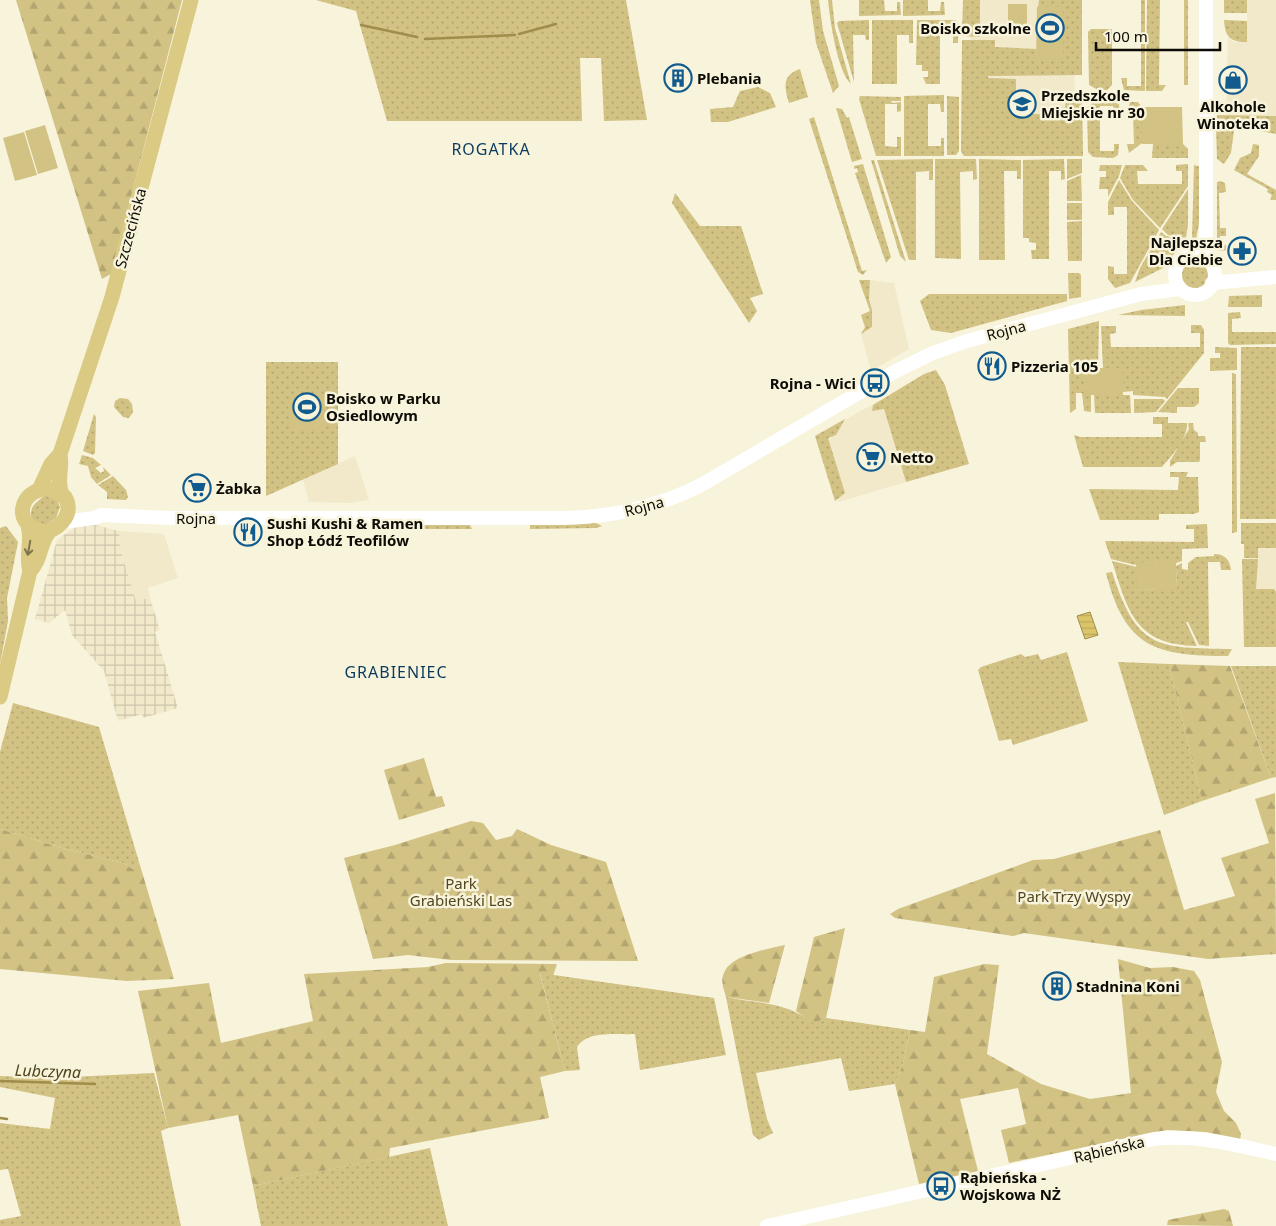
<svg xmlns="http://www.w3.org/2000/svg" width="1276" height="1226" font-family="'Noto Sans',sans-serif">
<style>
.built{fill:#f1e9ca}
.industrial{fill:url(#industrial-grid)}
.green{fill:url(#green-dots)}
.forest{fill:url(#forest-firs)}
.pitch{fill:#d2c283}
.water{fill:url(#water-rules);stroke:#9e8d4b}
.lines{fill:none;stroke-linecap:round;stroke-linejoin:round}
.stream{stroke:#9e8d4b;stroke-width:2.5}
.secondary{stroke:#fff;stroke-width:14}
.primary{stroke:#daca83;stroke-width:15}
.oneway{stroke:#7e744a}
.labels{text-anchor:middle;dominant-baseline:central;stroke-width:5;stroke-linejoin:round;paint-order:stroke}
.poi-label{font-size:15px;font-weight:bold;fill:#0d0b05;stroke:#f8f3db;text-anchor:start}
.street-label{font-size:15px;fill:#0d0b05;stroke:#f8f3db}
.park-label{font-size:15px;fill:#50461f;stroke:#f8f3db}
.neighbourhood-label{font-size:16px;letter-spacing:1px;fill:#083a5e;stroke:#f8f3db}
.water-label{font-size:16px;font-style:italic;fill:#4e441d;stroke:#f8f3db}
</style>
<defs>
<pattern id="industrial-grid" width="8" height="8" patternUnits="userSpaceOnUse" patternTransform="scale(1.25)"><rect width="8" height="8" fill="#f1e9ca"/><path d="M0 4h8M4 0v8" fill="none" stroke="#cdc6ac"/></pattern>
<pattern id="green-dots" width="8" height="8" patternUnits="userSpaceOnUse" patternTransform="scale(1.25)"><rect width="8" height="8" fill="#d2c283"/><path d="M2 2h.1M6 6h.1" fill="none" stroke="#b3a570" stroke-width="1.8" stroke-linecap="round"/></pattern>
<pattern id="forest-firs" width="22" height="20" patternUnits="userSpaceOnUse" patternTransform="scale(1.25)"><rect width="22" height="20" fill="#d2c283"/><path d="M5 1l3.5 6h-7zM16 11l3.5 6h-7z" fill="#b3a570"/></pattern>
<pattern id="water-rules" width="6" height="5" patternUnits="userSpaceOnUse" patternTransform="scale(1.25)"><rect width="6" height="5" fill="#dcc569"/><path d="M0 2.5h6" fill="none" stroke="#bca85a"/></pattern>
</defs>
<rect width="100%" height="100%" fill="#f8f3db"/>
<!-- built -->
<path class="built" d="M 980,0 L 1074,0 L 1075,145 L 970,148 L 970,35 L 980,35 Z
M 1247,0 L 1276,0 L 1276,116 L 1226,116 L 1228,38 L 1234,42 L 1247,42 Z
M 870,280 L 894,283 L 909,349 L 871,371 L 861,334 L 872,327 L 872,310 L 869,299 Z
M 881,400 L 906,482 L 839,502 L 819,434 Z
M 355,456 L 369,500 L 349,503 L 309,502 L 303,480 Z
M 1250,529 L 1276,529 L 1276,639 L 1250,639 Z
M 119,531 L 164,534 L 178,578 L 148,588 L 150,598 L 136,602 L 120,549 Z"/>
<!-- industrial -->
<path class="industrial" d="M 92,524 L 119,531 L 120,549 L 136,601 L 150,598 L 160,630 L 155,632 L 178,708 L 143,718 L 142,714 L 118,721 L 104,671 L 72,635 L 65,610 L 49,623 L 35,619 L 57,540 L 78,525 Z"/>
<!-- green -->
<path class="green" d="M 316,0 L 626,0 L 647,120 L 604,121 L 601,58 L 580,58 L 582,121 L 387,121 L 356,11 Z
M 810,0 L 819,0 L 823,31 L 839,86 L 833,93 L 816,43 Z
M 828,0 L 832,0 L 835,28 L 851,84 C 837,71 830,19 828,0 Z
M 859,0 L 884,0 L 885,11 L 897,11 L 897,2 L 900,2 L 901,15 L 859,16 Z
M 903,0 L 928,0 L 928,11 L 940,11 L 941,2 L 944,2 L 945,15 L 903,16 Z
M 963,0 L 980,0 L 980,37 L 962,36 Z
M 1039,0 L 1082,0 L 1082,75 L 988,76 L 988,78 L 1016,79 L 1016,114 L 1061,114 L 1061,108 L 1065,107 L 1066,101 L 1070,101 L 1070,93 L 1075,93 L 1082,96 L 1083,156 L 964,156 L 961,151 L 962,40 L 995,40 L 995,47 L 1036,49 L 1036,59 L 1063,7 L 1038,7 Z
M 1141,0 L 1145,0 L 1145,91 L 1124,90 L 1121,78 L 1127,78 L 1127,86 L 1141,86 Z
M 1147,0 L 1160,0 L 1159,85 L 1166,85 L 1162,91 L 1146,91 Z
M 1184,0 L 1188,0 L 1188,85 L 1184,85 Z
M 1224,0 L 1247,0 L 1247,13 L 1224,13 Z
M 869,20 L 869,40 L 866,40 L 865,35 L 853,35 L 854,82 L 837,23 L 839,21 Z
M 872,20 L 913,20 L 913,43 L 909,43 L 909,35 L 897,35 L 897,84 L 872,84 Z
M 917,20 L 956,20 L 958,23 L 958,43 L 953,43 L 953,34 L 940,35 L 940,84 L 926,84 L 923,77 L 928,77 L 928,71 L 922,71 L 922,65 L 916,65 Z
M 1224,20 L 1247,21 L 1247,42 C 1230,42 1225,37 1224,20 Z
M 1091,29 L 1112,29 L 1112,85 L 1107,90 L 1098,90 L 1089,85 L 1088,32 Z
M 800,69 L 808,97 L 789,103 C 784,87 782,75 800,69 Z
M 758,87 L 770,93 L 776,107 L 728,122 L 711,122 L 710,109 L 733,107 L 740,91 Z
M 944,95 L 944,112 L 941,112 L 940,104 L 928,104 L 928,146 L 941,146 L 941,138 L 944,138 L 944,156 L 904,156 L 904,96 Z
M 860,96 L 901,97 L 901,101 L 891,101 L 892,103 L 901,102 L 901,111 L 897,112 L 897,104 L 885,104 L 885,146 L 897,147 L 897,137 L 901,137 L 901,156 L 876,156 L 859,99 Z
M 947,96 L 959,97 L 959,151 L 956,155 L 947,155 Z
M 1096,100 L 1112,100 L 1119,104 L 1120,116 L 1114,116 L 1113,106 L 1100,106 L 1100,151 L 1114,151 L 1114,144 L 1119,144 L 1118,155 L 1113,158 L 1093,157 L 1088,152 L 1087,108 Z
M 1130,102 L 1138,102 L 1142,108 L 1142,143 L 1129,153 L 1127,144 L 1134,144 L 1133,113 L 1127,113 Z
M 836,108 L 842,109 L 847,118 L 849,117 L 862,159 L 852,162 Z
M 1217,115 L 1276,116 L 1276,134 L 1217,122 Z
M 814,117 L 862,271 L 867,270 L 863,275 L 858,272 L 809,119 Z
M 1216,127 L 1234,130 L 1231,153 L 1224,164 L 1217,159 Z
M 1153,144 L 1183,144 L 1188,149 L 1188,158 L 1152,158 Z
M 1253,144 L 1259,145 L 1259,156 L 1247,174 L 1276,190 L 1276,200 L 1270,200 L 1272,195 L 1267,192 L 1268,189 L 1234,170 L 1240,158 L 1251,153 Z
M 933,159 L 933,180 L 929,180 L 929,171 L 916,172 L 916,260 L 909,260 L 877,160 Z
M 935,159 L 976,159 L 977,179 L 973,180 L 973,171 L 960,172 L 961,259 L 935,258 Z
M 979,159 L 1021,160 L 1021,179 L 1017,179 L 1017,171 L 1004,171 L 1005,260 L 979,260 Z
M 1064,159 L 1065,179 L 1061,180 L 1061,171 L 1049,171 L 1049,259 L 1032,259 L 1031,250 L 1036,250 L 1036,243 L 1029,242 L 1029,238 L 1023,238 L 1023,160 Z
M 1067,159 L 1082,159 L 1082,173 L 1067,179 Z
M 871,160 L 874,160 L 906,262 L 900,256 Z
M 863,164 L 891,257 L 886,263 L 855,173 L 858,172 L 857,168 L 854,169 L 854,166 Z
M 1188,164 L 1188,186 L 1160,228 L 1133,200 L 1120,178 L 1125,165 L 1143,165 L 1148,171 L 1137,171 L 1138,184 L 1182,184 L 1182,171 L 1176,171 L 1176,165 Z
M 1100,165 L 1122,165 L 1119,176 L 1108,197 L 1108,189 L 1099,189 L 1100,177 L 1106,177 L 1106,171 L 1099,171 Z
M 1194,165 L 1201,167 L 1199,224 L 1196,239 L 1192,238 Z
M 1081,175 L 1082,201 L 1067,201 L 1067,181 Z
M 1119,180 L 1132,201 L 1159,230 L 1130,283 L 1115,288 L 1108,279 L 1108,266 L 1114,267 L 1114,274 L 1127,274 L 1127,207 L 1114,207 L 1114,215 L 1108,215 L 1108,202 Z
M 1220,181 L 1225,183 L 1226,192 L 1219,193 L 1220,228 L 1226,228 L 1226,236 L 1220,236 L 1220,245 L 1226,245 L 1226,250 L 1223,251 L 1217,250 L 1217,182 Z
M 1188,189 L 1188,224 L 1186,238 L 1168,235 L 1162,229 Z
M 675,193 L 700,226 L 741,226 L 763,294 L 750,298 L 757,311 L 749,323 L 672,203 Z
M 1067,203 L 1082,203 L 1082,220 L 1067,220 Z
M 1082,221 L 1082,261 L 1068,261 L 1067,222 Z
M 1161,232 L 1166,236 L 1185,240 L 1163,268 L 1135,282 L 1140,268 Z
M1180 275a14 14 0 1 1 28 0a14 14 0 1 1-28 0Z
M 1068,273 L 1079,273 L 1081,275 L 1081,297 L 1069,299 Z
M 859,280 L 870,280 L 869,299 L 872,310 L 872,327 L 861,334 L 865,327 L 861,315 L 870,311 Z
M 929,294 L 1067,294 L 1067,301 L 951,333 L 931,330 L 920,301 Z
M 1262,295 L 1262,307 L 1228,307 L 1229,296 Z
M 1185,305 L 1185,316 L 1118,315 L 1141,310 Z
M 1240,312 L 1241,318 L 1232,319 L 1232,332 L 1276,332 L 1276,344 L 1230,345 L 1228,343 L 1228,313 Z
M 1099,321 L 1098,368 L 1086,368 L 1086,395 L 1091,395 L 1091,412 L 1084,411 L 1082,393 L 1076,393 L 1076,409 L 1070,413 L 1068,329 Z
M 1191,325 L 1201,325 L 1204,330 L 1204,353 L 1167,399 L 1165,397 L 1133,395 L 1133,391 L 1123,392 L 1123,368 L 1103,368 L 1101,326 L 1116,326 L 1116,333 L 1110,334 L 1111,347 L 1200,347 L 1200,333 L 1191,333 Z
M 1215,347 L 1237,348 L 1237,370 L 1210,371 L 1210,358 L 1220,358 L 1220,353 L 1215,353 Z
M 1241,347 L 1276,347 L 1276,519 L 1240,519 Z
M 266,362 L 338,362 L 338,464 L 266,496 Z
M 936,370 L 945,385 L 969,464 L 906,482 L 884,409 L 872,411 L 873,405 L 924,374 Z
M 1232,373 L 1236,374 L 1237,532 L 1232,533 Z
M 1178,388 L 1199,388 L 1199,403 L 1194,407 L 1177,407 L 1177,413 L 1158,412 Z
M 1094,395 L 1130,395 L 1131,413 L 1095,413 Z
M 120,398 L 128,399 L 132,404 L 133,412 L 129,418 L 123,417 L 114,407 L 115,401 Z
M 1134,399 L 1163,399 L 1165,401 L 1156,412 L 1134,413 Z
M 94,414 L 96,417 L 95,453 L 93,455 L 83,451 Z
M 1153,417 L 1168,417 L 1168,423 L 1187,423 C 1188,438 1172,456 1162,467 L 1083,467 L 1074,435 L 1080,437 L 1162,437 L 1162,424 L 1153,424 Z
M 845,419 L 836,435 L 828,438 L 845,493 L 835,501 L 815,436 Z
M 1188,423 L 1193,423 L 1194,430 L 1198,433 L 1198,436 L 1205,436 L 1206,442 L 1200,442 L 1200,460 L 1199,462 L 1177,462 L 1170,467 L 1170,461 L 1189,429 Z
M 82,455 L 93,458 L 101,465 L 95,468 L 101,473 L 104,471 L 103,467 L 111,475 L 97,484 L 91,477 L 88,466 L 79,464 Z
M 1170,472 L 1188,472 L 1186,477 L 1198,477 L 1199,512 L 1194,514 L 1159,514 L 1159,520 L 1100,520 L 1089,489 L 1178,490 L 1179,477 L 1170,477 Z
M 113,476 L 126,490 L 128,497 L 126,500 L 107,499 L 107,492 L 98,485 Z
M 46,494 L 57,499 L 60,507 L 56,518 L 43,527 L 32,520 C 28,505 37,503 46,494 Z
M 594,522 L 602,526 L 596,528 L 530,529 L 530,524 Z
M 402,523 L 469,523 L 472,529 L 402,529 Z
M 1241,523 L 1276,523 L 1276,548 L 1258,548 L 1258,558 L 1244,558 L 1244,544 L 1241,544 Z
M 1207,524 L 1208,548 L 1182,549 L 1182,561 L 1176,563 L 1176,562 L 1137,563 L 1135,565 L 1111,559 L 1105,541 L 1194,542 L 1194,529 L 1186,529 L 1186,525 Z
M 6,526 L 18,542 L 7,598 L 8,621 L 0,664 L 0,528 Z
M 1214,554 C 1225,554 1230,560 1231,570 L 1221,570 L 1220,562 L 1208,562 L 1209,646 L 1199,645 L 1188,622 L 1186,622 L 1197,646 C 1135,645 1128,611 1112,561 L 1137,567 L 1138,590 L 1177,588 L 1176,566 L 1182,563 L 1182,569 L 1188,570 L 1188,563 L 1196,557 L 1214,556 Z
M 1242,559 L 1258,559 L 1256,589 L 1274,589 L 1276,592 L 1276,647 L 1244,647 Z
M 1112,572 C 1137,649 1156,648 1232,649 L 1228,656 C 1156,656 1125,648 1106,573 Z
M 1067,652 L 1088,721 L 1013,745 L 1011,739 L 999,741 L 978,670 L 981,667 L 1021,654 L 1025,657 L 1038,654 L 1041,660 Z
M 1118,662 L 1169,664 L 1202,801 L 1164,815 Z
M 1231,666 L 1276,666 L 1276,777 L 1271,778 Z
M 13,703 L 99,727 L 139,862 L 133,869 L 123,863 L 62,848 L 0,829 L 0,752 Z
M 540,973 L 714,998 L 726,1055 L 640,1070 L 635,1034 C 617,1035 588,1030 577,1047 L 580,1070 L 565,1071 Z
M 726,997 C 760,1004 782,1001 813,1022 L 826,1018 L 910,1030 L 903,1064 L 895,1084 L 849,1091 L 841,1058 L 756,1073 L 767,1119 L 773,1133 L 759,1140 L 753,1135 Z
M 154,1073 L 168,1128 L 161,1131 L 181,1226 L 0,1226 L 0,1220 L 21,1216 L 8,1169 L 0,1170 L 0,1123 L 50,1129 L 55,1098 L 0,1087 L 0,1076 L 51,1078 Z
M 430,1148 L 448,1226 L 261,1226 L 253,1186 Z"/>
<!-- forest -->
<path class="forest" d="M 16,0 L 182,0 L 111,274 L 102,279 Z
M 1169,664 L 1230,666 L 1271,778 L 1202,801 Z
M 424,758 L 436,797 L 442,796 L 445,806 L 399,820 L 384,770 Z
M 1275,793 L 1276,954 L 1208,959 L 1024,933 L 1013,936 L 895,918 L 890,914 L 898,909 L 1033,860 L 1054,859 L 1160,830 L 1184,910 L 1235,896 L 1221,858 L 1269,843 L 1255,799 Z
M 471,821 L 483,823 L 496,840 L 512,836 L 517,829 L 551,845 L 606,862 L 638,961 L 451,960 L 408,955 L 373,959 L 344,858 L 395,845 Z
M 0,829 L 62,848 L 123,863 L 133,869 L 139,862 L 174,979 L 127,981 L 0,969 Z
M 845,928 L 826,1018 L 813,1023 L 796,1011 L 814,937 Z
M 785,945 L 769,1003 L 726,997 C 724,989 720,981 724,973 C 731,955 768,949 785,945 Z
M 1118,959 L 1150,968 L 1173,967 L 1194,971 L 1200,980 L 1222,1062 L 1216,1092 L 1224,1111 L 1236,1123 L 1241,1134 L 1240,1140 L 1206,1132 L 1167,1130 L 1009,1163 L 1001,1130 L 1026,1124 L 1018,1088 L 960,1099 L 978,1171 L 919,1184 L 895,1084 L 903,1064 L 910,1030 L 925,1032 L 934,977 L 984,964 L 999,965 L 987,1054 L 1041,1084 L 1090,1099 L 1131,1093 Z
M 446,963 L 557,964 L 553,976 L 540,974 L 565,1071 L 540,1077 L 549,1118 L 390,1148 L 389,1157 L 253,1186 L 238,1115 L 168,1128 L 138,991 L 209,983 L 221,1043 L 313,1021 L 304,974 L 428,967 Z
M 1224,1209 L 1229,1211 L 1233,1226 L 1167,1225 L 1168,1220 Z"/>
<!-- pitch -->
<path class="pitch" d="M 1008,4 L 1027,4 L 1027,34 L 1008,34 Z
M 1037,7 L 1063,7 L 1063,59 L 1036,59 Z
M 1142,107 L 1182,107 L 1183,144 L 1142,144 Z
M 45,125 L 58,168 L 38,174 L 25,131 Z
M 24,132 L 37,175 L 15,181 L 3,138 Z
M 1086,368 L 1123,368 L 1123,395 L 1086,395 Z
M 326,399 L 326,430 L 289,430 L 288,400 Z
M 1176,561 L 1177,589 L 1137,590 L 1136,563 Z"/>
<!-- water -->
<path class="water" d="M 1090,612 L 1098,635 L 1085,639 L 1077,616 Z"/>
<g class="lines">
<!-- stream -->
<path class="stream" d="M 361,25 L 417,37
M 519,34 L 556,24
M 425,39 L 515,35
M 0,1081 L 95,1084
M 0,1118 L 7,1119"/>
<!-- secondary -->
<path class="secondary" d="M1175 275a20 20 0 1 1 40 0a20 20 0 1 1-40 0Z
M 1206,259 L 1206,0
M 1212,283 L 1276,277
M 63,522 L 95,518 L 101,515 L 170,518 L 564,518 C 613,517 659,507 703,484 L 896,371 L 933,353 L 967,341 L 1141,294 L 1180,289
M 767,1226 L 1154,1139 C 1196,1134 1236,1145 1276,1154"/>
<!-- primary -->
<path class="primary" d="M 49,489 L 65,497 C 74,513 62,527 46,532 C 9,527 20,487 49,489 Z
M 39,490 L 51,464 L 60,454
M 62,494 C 56,480 63,468 60,454 L 112,297 L 191,0
M 28,526 C 33,541 25,555 30,571
M 0,697 L 30,571 C 42,559 39,543 50,531"/>
</g>
<!-- one-way arrows -->
<defs><path id="oneway-shaft" d="M-6 0H5M1.5-3L5.5 0L1.5 3" fill="none" stroke-width="1.6" stroke-linecap="round" stroke-linejoin="round" transform="scale(1.25)"/></defs>
<use class="oneway" href="#oneway-shaft" transform="translate(29 548) rotate(100)"/>
<!-- icons -->
<defs>
<g id="stadium-ring" transform="scale(1.4375)"><circle r="9.5" fill="#f8f3db" stroke="#115b8e" stroke-width="1.5"/><path d="M0-5a6.5 5 0 1 0 0 10a6.5 5 0 1 0 0-10ZM-3.5-1.8h7v3.6h-7Z" fill="#115b8e"/></g>
<g id="building-ring" transform="scale(1.4375)"><circle r="9.5" fill="#f8f3db" stroke="#115b8e" stroke-width="1.5"/><path d="M-4-6H4V6H1V3H-1V6H-4ZM-2.5-4.3h1.7v1.8h-1.7ZM.8-4.3h1.7v1.8H.8ZM-2.5-1h1.7V.8h-1.7ZM.8-1h1.7V.8H.8Z" fill="#115b8e"/></g>
<g id="shop-ring" transform="scale(1.4375)"><circle r="9.5" fill="#f8f3db" stroke="#115b8e" stroke-width="1.5"/><path d="M-5-2.5h2.3a2.7 3.5 0 0 1 5.4 0H5L5.5 6h-11ZM-1.5-2.5h3a1.5 2.3 0 0 0-3 0Z" fill="#115b8e"/></g>
<g id="school-ring" transform="scale(1.4375)"><circle r="9.5" fill="#f8f3db" stroke="#115b8e" stroke-width="1.5"/><path d="M0-5L7-2L0 1L-7-2ZM-4 1L0 2.5L4 1V4Q0 6-4 4Z" fill="#115b8e"/></g>
<g id="pharmacy-ring" transform="scale(1.4375)"><circle r="9.5" fill="#f8f3db" stroke="#115b8e" stroke-width="1.5"/><path d="M-2-6h4v4h4v4h-4v4h-4v-4h-4v-4h4Z" fill="#115b8e"/></g>
<g id="restaurant-ring" transform="scale(1.4375)"><circle r="9.5" fill="#f8f3db" stroke="#115b8e" stroke-width="1.5"/><path d="M-5-6h1v4h1v-4h1v4h1v-4h1v5L-1.5 .5V6h-2V.5L-5-1ZM5-6V6H3V1.5H1.5Q1.5-4 5-6Z" fill="#115b8e"/></g>
<g id="bus-ring" transform="scale(1.4375)"><circle r="9.5" fill="#f8f3db" stroke="#115b8e" stroke-width="1.5"/><path d="M-5-6H5V4H4V6H2V4H-2V6H-4V4H-5ZM-3.5-4V0h7V-4ZM-3.5 1.2v1.5H-2V1.2ZM2 1.2v1.5H3.5V1.2Z" fill="#115b8e"/></g>
<g id="supermarket-ring" transform="scale(1.4375)"><circle r="9.5" fill="#f8f3db" stroke="#115b8e" stroke-width="1.5"/><path d="M-6-5.5h2.5l.6 2H6L4.5 2H-2.5L-4.4-4H-6ZM-1.5 3.2a1.3 1.3 0 1 0 .1 0ZM3 3.2a1.3 1.3 0 1 0 .1 0Z" fill="#115b8e"/></g>
</defs>
<g fill-rule="evenodd">
<use href="#stadium-ring" x="1050" y="28"/>
<use href="#building-ring" x="678" y="78"/>
<use href="#shop-ring" x="1233" y="80"/>
<use href="#school-ring" x="1022" y="104"/>
<use href="#pharmacy-ring" x="1242" y="251"/>
<use href="#restaurant-ring" x="992" y="366"/>
<use href="#bus-ring" x="875" y="383"/>
<use href="#stadium-ring" x="307" y="407"/>
<use href="#supermarket-ring" x="871" y="457"/>
<use href="#supermarket-ring" x="197" y="488"/>
<use href="#restaurant-ring" x="248" y="532"/>
<use href="#building-ring" x="1057" y="986"/>
<use href="#bus-ring" x="941" y="1186"/>
</g>
<g class="labels">
<!-- poi labels -->
<g class="poi-label">
<text x="1031" y="28" text-anchor="end">Boisko szkolne</text>
<text x="697" y="78">Plebania</text>
<text x="1041" y="95">Przedszkole<tspan x="1041" dy="17">Miejskie nr 30</tspan></text>
<text x="1233" y="106" text-anchor="middle">Alkohole<tspan x="1233" dy="17">Winoteka</tspan></text>
<text x="1223" y="242" text-anchor="end">Najlepsza<tspan x="1223" dy="17">Dla Ciebie</tspan></text>
<text x="1011" y="366">Pizzeria 105</text>
<text x="856" y="383" text-anchor="end">Rojna - Wici</text>
<text x="326" y="398">Boisko w Parku<tspan x="326" dy="17">Osiedlowym</tspan></text>
<text x="890" y="457">Netto</text>
<text x="216" y="488">Żabka</text>
<text x="267" y="523">Sushi Kushi &amp; Ramen<tspan x="267" dy="17">Shop Łódź Teofilów</tspan></text>
<text x="1076" y="986">Stadnina Koni</text>
<text x="960" y="1177">Rąbieńska -<tspan x="960" dy="17">Wojskowa NŻ</tspan></text>
</g>
<!-- street labels -->
<g class="street-label">
<text transform="translate(130 228) rotate(-75)">Szczecińska</text>
<text transform="translate(1006 330) rotate(-15)">Rojna</text>
<text transform="translate(644 506) rotate(-15)">Rojna</text>
<text x="196" y="518">Rojna</text>
<text transform="translate(1109 1149) rotate(-13)">Rąbieńska</text>
</g>
<!-- park labels -->
<g class="park-label">
<text x="461" y="883">Park<tspan x="461" dy="17">Grabieński Las</tspan></text>
<text x="1074" y="896">Park Trzy Wyspy</text>
</g>
<!-- neighbourhood labels -->
<g class="neighbourhood-label">
<text x="491" y="149">ROGATKA</text>
<text x="396" y="672">GRABIENIEC</text>
</g>
<!-- water labels -->
<g class="water-label">
<text transform="translate(48 1071) rotate(2)">Lubczyna</text>
</g>
</g>
<!-- scale -->
<path d="M1096 42v8h124v-8" fill="none" stroke="#0d0b05" stroke-width="2.5"/>
<text x="1104" y="42" font-size="15" fill="#0d0b05" stroke="#f8f3db" stroke-width="4" paint-order="stroke">100 m</text>
</svg>
